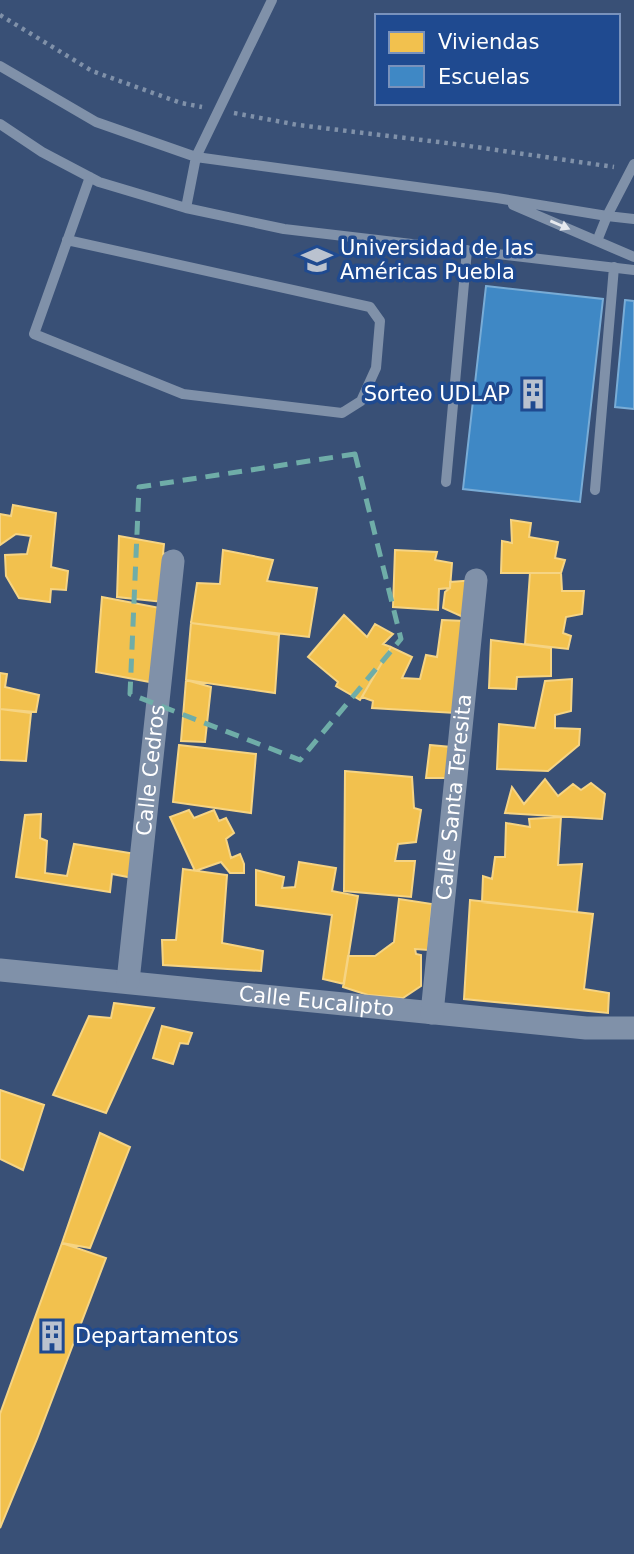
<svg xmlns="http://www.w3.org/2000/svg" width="634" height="1554" font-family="'DejaVu Sans',sans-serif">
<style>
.homes{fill:#f2c14e;stroke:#f6d483;stroke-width:2}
.schools{fill:#3f88c5;stroke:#79acd6;stroke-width:2}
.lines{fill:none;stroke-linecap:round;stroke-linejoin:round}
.path{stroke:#8091a9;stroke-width:4.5;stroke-dasharray:3.5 5;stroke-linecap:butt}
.lane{stroke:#8091a9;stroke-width:10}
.street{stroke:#8091a9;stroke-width:23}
.oneway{fill:#e6e9ee}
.marked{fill:none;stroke:#6fada8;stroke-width:5;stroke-dasharray:14 9;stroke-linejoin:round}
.labels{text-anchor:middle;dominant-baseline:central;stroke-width:7;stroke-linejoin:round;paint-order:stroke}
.poi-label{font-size:21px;fill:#fff;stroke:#1f4a90;text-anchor:start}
.street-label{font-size:21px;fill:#fff;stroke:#1f4a90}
</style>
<rect width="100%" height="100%" fill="#395076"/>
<!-- homes -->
<path class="homes" d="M 13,505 L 56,513 L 51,567 L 68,571 L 66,590 L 51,589 L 50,602 L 19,598 L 6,576 L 5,555 L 27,554 L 31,536 L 16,534 L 0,545 L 0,514 L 11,516 Z
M 511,520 L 531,523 L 529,537 L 558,542 L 555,558 L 565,560 L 561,573 L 501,573 L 502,541 L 512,543 Z
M 119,536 L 164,544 L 163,554 L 169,553 L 163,602 L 117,597 Z
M 223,550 L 273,560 L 267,581 L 317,588 L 309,637 L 191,623 L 197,583 L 220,584 Z
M 395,550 L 437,552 L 435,560 L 452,563 L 450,588 L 439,589 L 438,610 L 393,607 Z
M 530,573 L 561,573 L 562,591 L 584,591 L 582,614 L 566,617 L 563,633 L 571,636 L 568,649 L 525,644 Z
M 476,580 L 472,621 L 443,608 L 445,592 L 450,588 L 450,582 Z
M 102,597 L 160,608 L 155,683 L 96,672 Z
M 344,615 L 367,637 L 375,624 L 393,634 L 383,644 L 391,647 L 360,700 L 336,686 L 338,682 L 308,657 Z
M 442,620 L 465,621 L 455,713 L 372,708 L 373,701 L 362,697 L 391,647 L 412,657 L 402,678 L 420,679 L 426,655 L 437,657 Z
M 191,623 L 279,635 L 275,693 L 186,680 Z
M 491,640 L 551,648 L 551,676 L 517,677 L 516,689 L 489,688 Z
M 0,673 L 7,674 L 5,687 L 39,695 L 36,712 L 0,709 Z
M 572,679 L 571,711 L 555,715 L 555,728 L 580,729 L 579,745 L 548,771 L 497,769 L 499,724 L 535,728 L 545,681 Z
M 186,680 L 211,687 L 205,742 L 181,741 Z
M 0,709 L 31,713 L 26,761 L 0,760 Z
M 179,745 L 256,754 L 251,813 L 173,802 Z
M 430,745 L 451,747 L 449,778 L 426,778 Z
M 345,771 L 412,777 L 414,808 L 421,810 L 416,842 L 398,844 L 395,861 L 415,861 L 411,897 L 344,891 Z
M 545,779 L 558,796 L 573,784 L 581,790 L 591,783 L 605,794 L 602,819 L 505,813 L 512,787 L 524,804 Z
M 189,810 L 194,818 L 214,810 L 219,821 L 226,818 L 234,833 L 226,839 L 231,858 L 240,854 L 244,864 L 244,873 L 230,873 L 221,862 L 195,871 L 170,817 Z
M 41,814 L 40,838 L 47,841 L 45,873 L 67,876 L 74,844 L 136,854 L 133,878 L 112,874 L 110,892 L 16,877 L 25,815 Z
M 561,817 L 558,865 L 582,864 L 577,912 L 482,902 L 483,876 L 492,879 L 495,857 L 505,857 L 506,823 L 530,827 L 529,819 Z
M 299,862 L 336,868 L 332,891 L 358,896 L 344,984 L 323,979 L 332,915 L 256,905 L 256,870 L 284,877 L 282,888 L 295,887 Z
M 183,869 L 227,875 L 222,943 L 263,951 L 261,971 L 163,965 L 162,940 L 176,940 Z
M 399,899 L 432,904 L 428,950 L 415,949 L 416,954 L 421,955 L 421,986 L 403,998 L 368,995 L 343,987 L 348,956 L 375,956 L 394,942 Z
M 470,900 L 593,914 L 584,989 L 609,993 L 608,1013 L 464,999 Z
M 114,1003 L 154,1008 L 106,1113 L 53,1095 L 89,1016 L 111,1018 Z
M 162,1026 L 192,1033 L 188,1044 L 180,1043 L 173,1064 L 153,1058 Z
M 0,1090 L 44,1105 L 23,1170 L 0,1159 Z
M 100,1133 L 130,1147 L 90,1248 L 62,1243 Z
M 62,1243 L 106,1258 L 37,1439 L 0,1528 L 0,1414 Z"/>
<!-- schools -->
<path class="schools" d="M 486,286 L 603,299 L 580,502 L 463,489 Z
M 625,300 L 634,301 L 634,409 L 615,407 Z"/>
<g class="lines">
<!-- path -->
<path class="path" d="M 0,15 L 92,71 L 181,103 L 202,107
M 234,113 L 298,125 L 455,144 L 614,167"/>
<!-- lane -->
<path class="lane" d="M 0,66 L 96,122 L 196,157 L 497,198 L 607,216 L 634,219
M 0,124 L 42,152 L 99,182 L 186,208 L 284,229 L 634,270
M 513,205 L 634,257
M 186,208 L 196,157 L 272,0
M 67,240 L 370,307 L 380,321 L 376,368 L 361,401 L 342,413 L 183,394 L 34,334 C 53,282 71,229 90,177
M 597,241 L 607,216 L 634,164
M 446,482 L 467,250
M 595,490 L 614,267"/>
<!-- street -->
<g class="street">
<path id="s1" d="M 0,970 L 586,1028 L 634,1028"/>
<path id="s2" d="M 128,981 L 173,561"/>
<path id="s3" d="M 432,1013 L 476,580"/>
</g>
</g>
<!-- one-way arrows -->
<defs><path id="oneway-solid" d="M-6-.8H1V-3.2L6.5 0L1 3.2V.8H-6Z" transform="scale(1.75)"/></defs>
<use class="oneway" href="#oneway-solid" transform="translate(560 225) rotate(23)"/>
<!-- marked area -->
<path class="marked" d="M 355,454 L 401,639 L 300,760 L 130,694 L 139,487 Z"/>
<!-- icons -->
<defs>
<g id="university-bare" transform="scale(2.415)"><path d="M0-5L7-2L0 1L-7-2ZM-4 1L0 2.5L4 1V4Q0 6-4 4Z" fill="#bac2cf" stroke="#1f4a90" stroke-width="2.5" paint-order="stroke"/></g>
<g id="building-bare" transform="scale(2.415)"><path d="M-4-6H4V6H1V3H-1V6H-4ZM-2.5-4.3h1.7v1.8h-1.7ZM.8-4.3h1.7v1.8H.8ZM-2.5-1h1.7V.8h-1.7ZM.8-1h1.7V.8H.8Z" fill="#bac2cf" stroke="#1f4a90" stroke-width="2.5" paint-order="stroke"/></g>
</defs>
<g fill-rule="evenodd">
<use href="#university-bare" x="317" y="260"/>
<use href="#building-bare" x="533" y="394"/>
<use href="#building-bare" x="52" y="1336"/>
</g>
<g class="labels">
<!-- poi labels -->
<g class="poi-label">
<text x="340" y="248">Universidad de las<tspan x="340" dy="24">Américas Puebla</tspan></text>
<text x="510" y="394" text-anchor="end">Sorteo UDLAP</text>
<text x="75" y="1336">Departamentos</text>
</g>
<!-- street labels -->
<g class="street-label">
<text stroke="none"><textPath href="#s2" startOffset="212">Calle Cedros</textPath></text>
<text stroke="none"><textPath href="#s3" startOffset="217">Calle Santa Teresita</textPath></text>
<text stroke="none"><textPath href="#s1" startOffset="318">Calle Eucalipto</textPath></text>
</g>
</g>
<!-- legend -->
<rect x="375" y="14" width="245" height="91" fill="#1f4a90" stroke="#7992bc" stroke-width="2"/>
<rect x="389" y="32" width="35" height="21" fill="#f2c14e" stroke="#7992bc" stroke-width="2"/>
<text x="438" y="49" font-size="21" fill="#ffffff">Viviendas</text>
<rect x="389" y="66" width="35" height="21" fill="#3f88c5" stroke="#7992bc" stroke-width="2"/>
<text x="438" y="84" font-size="21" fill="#ffffff">Escuelas</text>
</svg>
